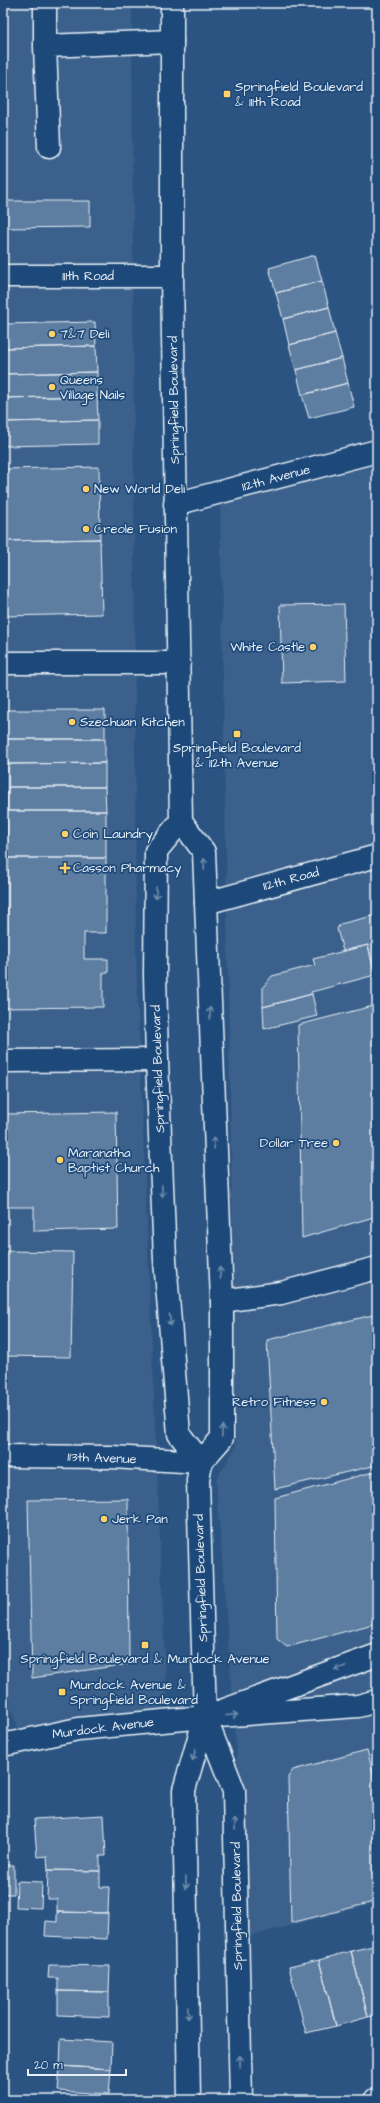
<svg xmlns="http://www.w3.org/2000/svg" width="380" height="2103" font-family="'Architects Daughter',sans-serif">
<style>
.built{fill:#3a608b}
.building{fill:#5d7da1;stroke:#e8f1f8}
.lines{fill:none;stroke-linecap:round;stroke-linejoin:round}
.minor-casing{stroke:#e8f1f8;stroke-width:25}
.major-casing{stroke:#e8f1f8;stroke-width:25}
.minor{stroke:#1f4a7a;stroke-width:22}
.major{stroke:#1f4a7a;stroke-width:22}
.oneway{stroke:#6f8dac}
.poi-dot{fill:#ffd166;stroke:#1f4a7a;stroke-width:1.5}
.labels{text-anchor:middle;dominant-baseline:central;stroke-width:3.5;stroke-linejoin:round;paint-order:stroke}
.poi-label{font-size:13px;fill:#e8f1f8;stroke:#1f4a7a;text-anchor:start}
.street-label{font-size:13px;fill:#e8f1f8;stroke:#1f4a7a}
</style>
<rect width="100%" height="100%" fill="#2b5482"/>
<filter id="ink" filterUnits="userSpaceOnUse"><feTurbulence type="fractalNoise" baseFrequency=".025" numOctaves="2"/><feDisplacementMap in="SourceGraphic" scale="8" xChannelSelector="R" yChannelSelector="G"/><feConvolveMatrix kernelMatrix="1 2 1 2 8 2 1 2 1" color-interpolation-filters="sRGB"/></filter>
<g filter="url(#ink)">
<!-- built -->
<path class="built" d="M 3,3 L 132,3 L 136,958 L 167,1708 L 19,1731 L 3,1687 Z
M 369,460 L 377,506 L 377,1903 L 250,1936 L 216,1480 L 236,1446 L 220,503 Z"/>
<!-- building -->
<path class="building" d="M 3,201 L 90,201 L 90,227 L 3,228 Z
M 315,255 L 322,281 L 276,293 L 269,268 Z
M 322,281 L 329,307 L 283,319 L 276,293 Z
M 329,307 L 335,333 L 289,345 L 283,319 Z
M 95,322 L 96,346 L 3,348 L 3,324 Z
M 335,333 L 342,358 L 296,370 L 289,345 Z
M 96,346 L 97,372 L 3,374 L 3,348 Z
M 342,358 L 348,383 L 302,395 L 296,370 Z
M 97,372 L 97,396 L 3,398 L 3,374 Z
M 348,383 L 354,407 L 309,418 L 302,395 Z
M 97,396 L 98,420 L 3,422 L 3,398 Z
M 98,420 L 98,444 L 3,446 L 3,422 Z
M 99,467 L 100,539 L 3,541 L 3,469 Z
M 100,539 L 102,614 L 3,616 L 3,541 Z
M 344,604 L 346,681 L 282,683 L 280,605 Z
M 3,710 L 105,710 L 105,739 L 3,739 Z
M 7,739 L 105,739 L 105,763 L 8,764 Z
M 105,763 L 105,787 L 8,787 L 8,764 Z
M 8,787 L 105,787 L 106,811 L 7,811 Z
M 7,811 L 106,811 L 106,858 L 8,858 Z
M 8,858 L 106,858 L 106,933 L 84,933 L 84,959 L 108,959 L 108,973 L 103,973 L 103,1007 L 3,1008 L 3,932 L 8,932 Z
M 377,915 L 377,975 L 375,975 L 368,945 L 343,951 L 337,929 L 340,924 Z
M 368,945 L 375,975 L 311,992 L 312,994 L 263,1007 L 263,987 L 272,976 L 315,965 L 313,959 Z
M 312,994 L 317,1016 L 264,1029 L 263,1007 Z
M 377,1005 L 377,1216 L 302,1238 L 298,1025 Z
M 116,1112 L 118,1229 L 34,1231 L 34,1207 L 3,1207 L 3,1114 Z
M 3,1251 L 73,1252 L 71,1357 L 3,1356 Z
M 377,1314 L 377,1465 L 275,1489 L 267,1340 Z
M 377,1471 L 377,1623 L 287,1647 L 277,1639 L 275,1498 Z
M 128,1499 L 129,1664 L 32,1678 L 28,1500 Z
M 367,1750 L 377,1788 L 377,1901 L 291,1923 L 288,1777 L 293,1770 Z
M 104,1815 L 106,1856 L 100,1856 L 100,1871 L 48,1870 L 47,1856 L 37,1857 L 34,1819 Z
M 3,1851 L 4,1865 L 14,1865 L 14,1894 L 3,1894 Z
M 48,1870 L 100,1871 L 100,1887 L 109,1887 L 108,1913 L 57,1912 L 57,1899 L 47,1899 Z
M 17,1881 L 42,1882 L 41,1908 L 16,1907 Z
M 57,1912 L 108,1913 L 107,1939 L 45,1936 L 46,1921 L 57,1922 Z
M 377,1945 L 377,2015 L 368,2017 L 351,1951 Z
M 351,1951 L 368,2017 L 336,2026 L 319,1960 Z
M 319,1960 L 336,2026 L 306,2033 L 289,1967 Z
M 49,1965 L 110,1966 L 109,1992 L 58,1991 L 58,1978 L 48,1978 Z
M 58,1991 L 109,1992 L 109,2017 L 58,2015 Z
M 61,2039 L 112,2042 L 111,2069 L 60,2066 Z
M 60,2066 L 111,2069 L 109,2094 L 58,2091 Z"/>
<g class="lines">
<!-- minor casing -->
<g class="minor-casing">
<path id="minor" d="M 45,3 L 45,46 L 172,41
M 45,46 L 49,147
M 3,276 L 172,276
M 175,504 L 377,451
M 3,663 L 179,663
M 206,903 L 377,856
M 3,1061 L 157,1060
M 222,1301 L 281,1293 L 377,1268
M 3,1456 L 111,1457 L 201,1462
M 377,1655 L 205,1717 L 358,1706 L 377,1701
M 3,1745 L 78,1729 L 205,1717
M 375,2100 L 377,2100"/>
</g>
<!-- major casing -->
<g class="major-casing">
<path id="major" d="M 172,3 L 172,276 L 181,821 L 204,852 L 222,1301 L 222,1438 L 201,1462 L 198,1480 L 205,1717 L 184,1790 L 189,2100
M 181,821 L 156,851 L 155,974 L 157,1060 L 165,1260 L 179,1434 L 201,1462
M 205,1717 L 234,1791 L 241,2100"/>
</g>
<!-- minor -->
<use href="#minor" class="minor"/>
<!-- major -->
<use href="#major" class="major"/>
</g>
<!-- one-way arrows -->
<defs><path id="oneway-shaft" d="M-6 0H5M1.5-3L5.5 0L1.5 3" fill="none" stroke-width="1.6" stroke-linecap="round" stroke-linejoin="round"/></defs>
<g class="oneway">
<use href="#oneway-shaft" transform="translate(204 864) rotate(-93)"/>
<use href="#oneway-shaft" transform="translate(156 893) rotate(91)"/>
<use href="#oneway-shaft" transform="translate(210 1013) rotate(-91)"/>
<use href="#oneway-shaft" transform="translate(214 1143) rotate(-92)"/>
<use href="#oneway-shaft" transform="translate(162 1191) rotate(88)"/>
<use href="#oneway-shaft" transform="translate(220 1273) rotate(-93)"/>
<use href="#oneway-shaft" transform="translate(170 1320) rotate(85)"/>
<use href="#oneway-shaft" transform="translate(222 1431) rotate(-89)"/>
<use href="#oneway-shaft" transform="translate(340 1668) rotate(160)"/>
<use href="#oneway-shaft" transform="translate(232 1715) rotate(-5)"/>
<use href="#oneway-shaft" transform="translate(194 1755) rotate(105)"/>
<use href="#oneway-shaft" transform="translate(235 1824) rotate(-91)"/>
<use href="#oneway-shaft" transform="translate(186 1883) rotate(89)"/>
<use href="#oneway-shaft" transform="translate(188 2013) rotate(89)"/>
<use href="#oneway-shaft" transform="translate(240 2061) rotate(-91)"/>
</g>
</g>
<!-- markers -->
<g class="poi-dot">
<rect x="223" y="90" width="8" height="8" rx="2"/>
<circle cx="52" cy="334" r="4"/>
<circle cx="52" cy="387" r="4"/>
<circle cx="86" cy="489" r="4"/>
<circle cx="86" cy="529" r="4"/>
<circle cx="313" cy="647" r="4"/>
<circle cx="72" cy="722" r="4"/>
<rect x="233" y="730" width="8" height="8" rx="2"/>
<circle cx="65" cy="834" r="4"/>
<path d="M63 862h4v4h4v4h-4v4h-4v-4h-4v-4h4z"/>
<circle cx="336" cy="1143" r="4"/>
<circle cx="60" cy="1160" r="4"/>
<circle cx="324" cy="1402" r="4"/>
<circle cx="104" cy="1519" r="4"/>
<rect x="141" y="1641" width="8" height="8" rx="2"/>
<rect x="58" y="1688" width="8" height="8" rx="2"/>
</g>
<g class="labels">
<!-- poi labels -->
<g class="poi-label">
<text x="235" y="87">Springfield Boulevard<tspan x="235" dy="15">&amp; 111th Road</tspan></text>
<text x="60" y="334">7&amp;7 Deli</text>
<text x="60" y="380">Queens<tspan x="60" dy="15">Village Nails</tspan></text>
<text x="94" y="489">New World Deli</text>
<text x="94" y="529">Creole Fusion</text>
<text x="305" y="647" text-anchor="end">White Castle</text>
<text x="80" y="722">Szechuan Kitchen</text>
<text x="237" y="748" text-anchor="middle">Springfield Boulevard<tspan x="237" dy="15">&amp; 112th Avenue</tspan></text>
<text x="73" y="834">Coin Laundry</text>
<text x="73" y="868">Casson Pharmacy</text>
<text x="328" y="1143" text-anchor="end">Dollar Tree</text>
<text x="68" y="1153">Maranatha<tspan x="68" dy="15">Baptist Church</tspan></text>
<text x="316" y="1402" text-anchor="end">Retro Fitness</text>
<text x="112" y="1519">Jerk Pan</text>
<text x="145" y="1659" text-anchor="middle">Springfield Boulevard &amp; Murdock Avenue</text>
<text x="70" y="1685">Murdock Avenue &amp;<tspan x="70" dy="15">Springfield Boulevard</tspan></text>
</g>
<!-- street labels -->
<g class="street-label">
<text x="88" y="276">111th Road</text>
<text transform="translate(174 400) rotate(-91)">Springfield Boulevard</text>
<text transform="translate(276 478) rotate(-15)">112th Avenue</text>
<text transform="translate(291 879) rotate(-15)">112th Road</text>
<text transform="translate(158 1069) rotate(-92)">Springfield Boulevard</text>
<text transform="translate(102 1458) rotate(2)">113th Avenue</text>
<text transform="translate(201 1578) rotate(-92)">Springfield Boulevard</text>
<text transform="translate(103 1728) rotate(-7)">Murdock Avenue</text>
<text transform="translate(237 1906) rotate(-91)">Springfield Boulevard</text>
</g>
</g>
<!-- margin -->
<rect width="380" height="2103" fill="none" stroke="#1f4a7a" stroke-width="16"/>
<rect x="8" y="8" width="364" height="2087" fill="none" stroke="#e8f1f8" stroke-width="1.5" filter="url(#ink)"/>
<!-- scale -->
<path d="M28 2069v6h98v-6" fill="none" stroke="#e8f1f8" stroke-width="2"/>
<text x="34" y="2069" font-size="12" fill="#e8f1f8" stroke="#1f4a7a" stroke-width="3" paint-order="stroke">20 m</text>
</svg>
